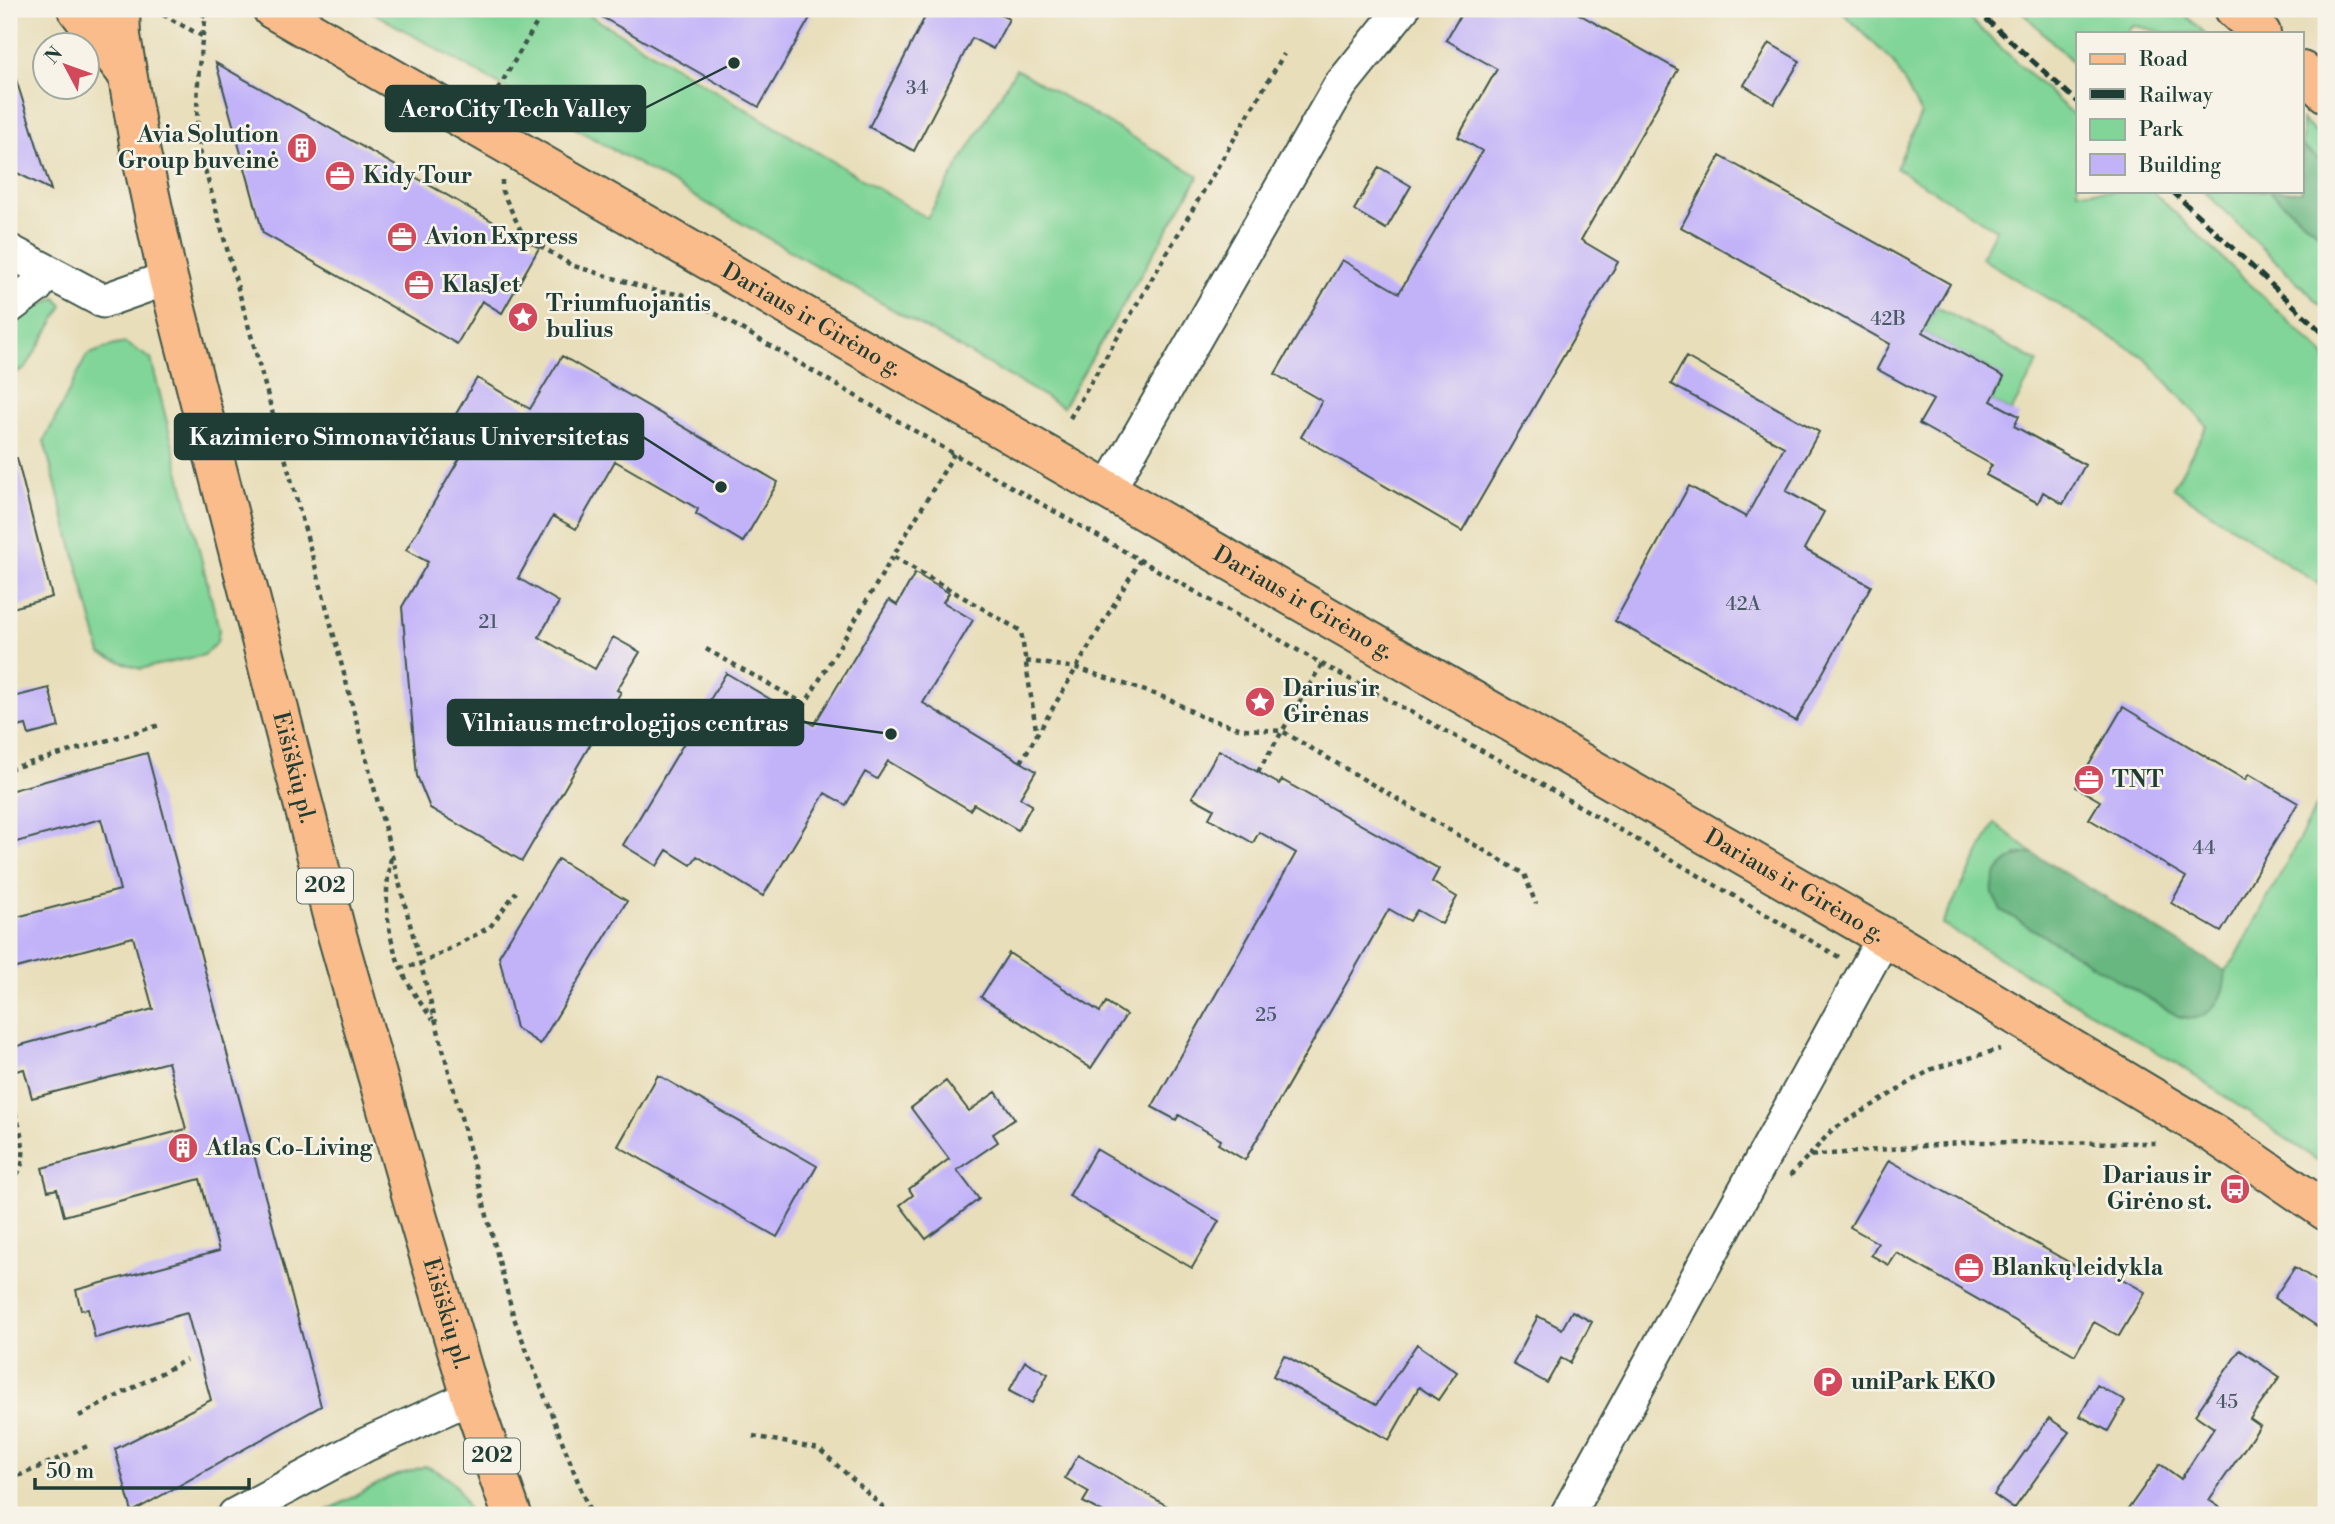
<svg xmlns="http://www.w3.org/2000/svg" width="2335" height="1524" font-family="'Libre Bodoni',serif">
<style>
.green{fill:#81d598;stroke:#508966;stroke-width:2}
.forest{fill:#68b680;stroke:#447a5a;stroke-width:2}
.building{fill:#c2b3f9}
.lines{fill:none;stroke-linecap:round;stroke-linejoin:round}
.minor-casing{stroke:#3d5548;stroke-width:37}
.major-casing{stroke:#3d5548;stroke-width:42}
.path{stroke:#3d5548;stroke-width:4.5;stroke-dasharray:5 5;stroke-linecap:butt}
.minor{stroke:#fff;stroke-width:33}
.major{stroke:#f9bc8a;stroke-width:38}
.rail{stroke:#1f3d34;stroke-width:5;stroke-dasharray:10 5;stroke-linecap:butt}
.labels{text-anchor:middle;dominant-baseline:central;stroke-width:5;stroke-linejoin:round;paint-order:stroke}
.number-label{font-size:19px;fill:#485a65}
.shield{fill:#f7f3e8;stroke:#60746a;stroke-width:2}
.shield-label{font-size:21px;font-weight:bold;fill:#1f3d34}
.poi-label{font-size:23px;font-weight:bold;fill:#1f3d34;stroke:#f7f3e8;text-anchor:start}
.street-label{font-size:23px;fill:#1f3d34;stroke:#f7f3e8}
.leader{fill:none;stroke:#1f3d34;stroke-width:2.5}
.callout-dot{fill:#1f3d34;stroke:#f7f3e8;stroke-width:2.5}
.callout{fill:#1f3d34;stroke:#1f3d34;stroke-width:2.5}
.callout-label{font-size:24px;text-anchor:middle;font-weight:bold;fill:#fff}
</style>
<rect width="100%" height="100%" fill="#f7f3e8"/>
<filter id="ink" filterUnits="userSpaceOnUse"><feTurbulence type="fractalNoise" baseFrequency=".0143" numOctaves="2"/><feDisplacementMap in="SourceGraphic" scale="14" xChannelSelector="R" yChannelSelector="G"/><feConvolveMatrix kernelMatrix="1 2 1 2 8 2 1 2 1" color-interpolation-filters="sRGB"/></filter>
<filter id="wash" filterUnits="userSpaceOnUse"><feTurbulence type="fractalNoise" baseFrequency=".00686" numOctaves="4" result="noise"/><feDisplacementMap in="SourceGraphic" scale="28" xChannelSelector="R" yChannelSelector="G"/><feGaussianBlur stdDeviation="1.57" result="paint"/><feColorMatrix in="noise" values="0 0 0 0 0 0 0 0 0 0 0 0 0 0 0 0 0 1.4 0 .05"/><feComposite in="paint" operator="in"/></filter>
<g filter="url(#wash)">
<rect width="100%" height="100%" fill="#e8deba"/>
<!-- green -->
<path class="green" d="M 367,9 L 579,9 L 927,218 L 1016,69 L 1199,176 L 1063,407 Z
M 1839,9 L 1959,9 L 2078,119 L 2078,191 L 2152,191 L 2326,357 L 2326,589 L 2173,488 L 2207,426 L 2144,357 L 1981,258 L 1996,229 L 1896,168 L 1921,114 L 1894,63 Z
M 2019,9 L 2178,9 L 2205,33 L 2165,33 L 2132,25 L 2126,33 L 2078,33 L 2078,67 Z
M 2302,120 L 2326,142 L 2326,166 L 2302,146 Z
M 2204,191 L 2269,191 L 2326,240 L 2326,310 Z
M 56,298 L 63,306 L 25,369 L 9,376 L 9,322 Z
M 1937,307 L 2038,362 L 2011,412 L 1991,401 L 2003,377 L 1923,332 Z
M 125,343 L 151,359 L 219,629 L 217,642 L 204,655 L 140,669 L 101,654 L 44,441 L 87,355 L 111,346 Z
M 2326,789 L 2326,1166 L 2179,1065 L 1942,924 L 1995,823 L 2032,853 L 2016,854 L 2001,910 L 2178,1016 C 2183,1017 2191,1019 2196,1018 C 2216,1013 2226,989 2225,971 L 2235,959 Z
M 425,1466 C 453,1476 460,1488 470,1515 L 319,1515 L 389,1478 Z"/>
<!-- forest -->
<path class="forest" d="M 2302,146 L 2326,166 L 2326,240 L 2269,191 L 2302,191 Z
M 2032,853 L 2225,971 C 2227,989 2216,1013 2196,1018 C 2191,1019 2183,1017 2178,1016 L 2001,910 C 1999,905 1994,899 1993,894 C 1990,870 2010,855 2032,853 Z"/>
<g id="blocks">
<!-- building -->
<path class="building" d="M 588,9 L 815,9 L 759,107 Z
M 929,9 L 988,9 L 1009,19 L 993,49 L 972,38 L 914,151 L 869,127 Z
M 1464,9 L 1570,9 L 1678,70 L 1581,240 L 1618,262 L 1462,531 L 1301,437 L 1322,401 L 1275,374 L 1342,260 L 1399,293 L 1482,151 L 1458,137 L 1497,69 L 1446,40 Z
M 1769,43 L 1800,61 L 1774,104 L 1744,85 Z
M 216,63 L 539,248 L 502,313 L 482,301 L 457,344 L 263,233 Z
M 14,73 L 51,190 L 9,169 L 9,74 Z
M 1720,156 L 1950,284 L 1923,332 L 2004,377 L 1991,401 L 2019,416 L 2014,426 L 2085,465 L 2063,504 L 2043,492 L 2038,503 L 1986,475 L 1992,465 L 1919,424 L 1933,400 L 1877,369 L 1890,344 L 1681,227 Z
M 1379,167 L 1411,186 L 1386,229 L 1354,210 Z
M 562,356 L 778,482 L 743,542 L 696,514 L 698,509 L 615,461 L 576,529 L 553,516 L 518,578 L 559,602 L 539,637 L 595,669 L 613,637 L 640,652 L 617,690 L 621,692 L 522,861 L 430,808 L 417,776 L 402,607 L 428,562 L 406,550 L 471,439 L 449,426 L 477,378 L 530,409 Z
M 1686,357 L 1819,432 L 1786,491 L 1824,512 L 1804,549 L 1871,586 L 1796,721 L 1615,621 L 1689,486 L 1746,517 L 1784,447 L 1671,384 Z
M 17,458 L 52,597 L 9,609 L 9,459 Z
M 915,573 L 949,593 L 943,602 L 973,620 L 923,703 L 1036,771 L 1020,798 L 1032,805 L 1018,830 L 974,804 L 970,810 L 888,761 L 877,779 L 865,772 L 846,805 L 825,793 L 763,896 L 697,856 L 691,865 L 667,850 L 657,866 L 623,845 L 726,673 L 814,725 L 889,600 L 897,605 Z
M 49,688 L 59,727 L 29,735 L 26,725 L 9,729 L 9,698 Z
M 2123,707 L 2245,780 L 2249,774 L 2298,803 L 2221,932 L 2171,903 L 2186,877 L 2089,819 L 2100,801 L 2076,787 Z
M 1219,750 L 1279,784 L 1282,780 L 1439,869 L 1432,882 L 1457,897 L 1442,924 L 1417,910 L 1410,921 L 1389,909 L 1245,1160 L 1218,1144 L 1221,1140 L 1179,1115 L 1176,1120 L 1152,1107 L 1296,853 L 1259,832 L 1253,843 L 1209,818 L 1214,809 L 1192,797 Z
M 147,753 L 321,1406 L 132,1512 L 115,1449 L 211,1400 L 187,1313 L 95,1338 L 88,1309 L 81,1310 L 76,1290 L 219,1251 L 200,1179 L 64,1216 L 57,1189 L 48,1191 L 42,1168 L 186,1129 L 168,1062 L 32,1098 L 24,1069 L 16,1071 L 10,1048 L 153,1009 L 133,937 L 9,970 L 9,919 L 120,890 L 101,819 L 9,844 L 9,791 Z
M 558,859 L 627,901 L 540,1044 L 516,1028 L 499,956 Z
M 1009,953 L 1100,1012 L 1106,1002 L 1126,1015 L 1091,1068 L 981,997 Z
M 658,1075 L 817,1166 L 777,1237 L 618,1146 Z
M 946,1081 L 969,1111 L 996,1092 L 1015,1119 L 993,1134 L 998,1142 L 957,1170 L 979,1199 L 926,1239 L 900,1205 L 913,1195 L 909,1189 L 949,1159 L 911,1108 Z
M 1096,1149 L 1219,1221 L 1192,1268 L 1069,1196 Z
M 1889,1160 L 2088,1273 L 2094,1263 L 2145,1292 L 2119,1336 L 2094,1322 L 2075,1355 L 1897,1253 L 1889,1265 L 1871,1255 L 1878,1243 L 1850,1227 Z
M 2295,1267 L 2326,1287 L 2326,1332 L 2274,1298 Z
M 1572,1311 L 1592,1322 L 1570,1363 L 1561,1358 L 1547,1383 L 1513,1364 L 1538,1316 L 1562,1329 Z
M 1417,1344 L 1457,1372 L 1438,1400 L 1419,1387 L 1389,1440 L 1273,1376 L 1284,1355 L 1376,1405 Z
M 2240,1350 L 2280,1377 L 2250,1419 L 2260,1426 L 2209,1500 L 2231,1515 L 2124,1515 L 2160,1464 L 2181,1479 L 2214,1428 L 2195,1415 Z
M 1025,1361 L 1048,1374 L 1032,1403 L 1009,1391 Z
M 2097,1385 L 2125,1401 L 2108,1431 L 2080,1416 Z
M 2049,1418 L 2069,1432 L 2014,1509 L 1994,1495 Z
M 1078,1455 L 1183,1515 L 1107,1515 L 1083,1502 L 1089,1492 L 1065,1478 Z"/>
</g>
</g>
<g filter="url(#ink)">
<use href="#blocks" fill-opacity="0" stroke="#3d5548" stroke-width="2"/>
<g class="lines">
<!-- minor casing -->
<g class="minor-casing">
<path id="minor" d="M 9,251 L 103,301 L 168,278
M 9,307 L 36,287 L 47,273
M 1108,490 L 1340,86 L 1402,9
M 235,1515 L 365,1445 L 471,1397
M 1567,1515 L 1884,937"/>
</g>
<!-- major casing -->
<g class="major-casing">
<g id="major">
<path d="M 77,9 L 124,70"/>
<path id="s1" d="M 120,9 L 121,36 L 140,149 L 168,278 L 337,935 L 417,1215 L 471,1397 L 512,1515"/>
<path id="s2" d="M 272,9 L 1903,948 L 2214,1134 L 2326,1211"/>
<path d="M 2234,9 L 2261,33"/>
<path d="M 2302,71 L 2326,93"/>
</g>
</g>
<!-- path -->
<path class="path" d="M 193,9 L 206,16 C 198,60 195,104 199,148 L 324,598 L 514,1318 L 591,1515
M 154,10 L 202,36
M 498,89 L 545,9
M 502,180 L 502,191 L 523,235 L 571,265 L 659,292 L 682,294 L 954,454 L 1322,664 L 1512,767 L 1839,957
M 1070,418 L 1284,54
M 894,557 L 1021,631 L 1037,736
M 706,649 L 805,704 L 954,454
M 1026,661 L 1077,668 L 1169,699 L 1202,717 L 1242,729 L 1282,731 L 1524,874 L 1536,904
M 1021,762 L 1140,560
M 9,769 L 160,725
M 1258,772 L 1322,664
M 391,858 C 379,918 393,972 433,1019
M 400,968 L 421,964 L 490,927 L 516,892
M 9,1093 C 16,1118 37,1164 9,1182
M 1809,1156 L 1832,1130 L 1932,1069 L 2000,1049
M 1790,1176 L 1808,1156 L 1971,1142 L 2157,1143
M 79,1416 L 186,1360
M 753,1436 L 819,1449 L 892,1515
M 9,1480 L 90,1445"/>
<!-- minor -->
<use href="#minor" class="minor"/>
<!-- major -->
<use href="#major" class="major"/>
<!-- rail -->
<path class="rail" d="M 1975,9 L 2078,102
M 2172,191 L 2326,336"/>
</g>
</g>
<!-- icons -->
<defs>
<g id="building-disc" transform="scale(1.575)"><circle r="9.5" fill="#d1495b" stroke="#f7f3e8"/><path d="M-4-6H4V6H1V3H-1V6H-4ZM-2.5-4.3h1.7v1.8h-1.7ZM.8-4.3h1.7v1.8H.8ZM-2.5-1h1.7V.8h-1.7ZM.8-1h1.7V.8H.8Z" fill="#fff"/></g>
<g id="office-disc" transform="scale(1.575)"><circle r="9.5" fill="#d1495b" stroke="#f7f3e8"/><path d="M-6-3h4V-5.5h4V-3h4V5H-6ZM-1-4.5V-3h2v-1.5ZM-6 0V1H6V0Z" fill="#fff"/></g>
<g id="sight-disc" transform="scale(1.575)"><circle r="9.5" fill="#d1495b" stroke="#f7f3e8"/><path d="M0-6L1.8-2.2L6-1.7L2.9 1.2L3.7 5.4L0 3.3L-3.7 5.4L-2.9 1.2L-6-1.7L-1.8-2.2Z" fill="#fff"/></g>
<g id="bus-disc" transform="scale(1.575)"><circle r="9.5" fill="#d1495b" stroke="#f7f3e8"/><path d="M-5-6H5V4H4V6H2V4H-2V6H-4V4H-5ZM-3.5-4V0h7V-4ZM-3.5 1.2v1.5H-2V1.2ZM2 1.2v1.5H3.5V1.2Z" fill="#fff"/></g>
<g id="parking-disc" transform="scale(1.575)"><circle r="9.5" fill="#d1495b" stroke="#f7f3e8"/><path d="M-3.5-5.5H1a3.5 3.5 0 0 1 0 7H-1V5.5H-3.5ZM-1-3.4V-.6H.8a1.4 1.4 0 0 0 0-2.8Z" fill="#fff"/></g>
</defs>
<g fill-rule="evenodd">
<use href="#building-disc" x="302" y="148"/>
<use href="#office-disc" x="340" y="176"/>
<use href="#office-disc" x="402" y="237"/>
<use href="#office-disc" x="419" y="285"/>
<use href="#sight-disc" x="523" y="317"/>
<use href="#sight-disc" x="1260" y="702"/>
<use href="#office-disc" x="2089" y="780"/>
<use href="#building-disc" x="183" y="1148"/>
<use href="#bus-disc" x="2235" y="1189"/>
<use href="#office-disc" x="1969" y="1268"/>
<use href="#parking-disc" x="1828" y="1382"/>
</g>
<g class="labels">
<!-- number labels -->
<g class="number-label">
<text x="917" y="88">34</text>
<text x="1888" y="319">42B</text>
<text x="1743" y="604">42A</text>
<text x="488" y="622">21</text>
<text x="2204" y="848">44</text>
<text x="1266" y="1015">25</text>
<text x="2227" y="1402">45</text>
</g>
<!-- shield labels -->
<g class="shield">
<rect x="297" y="868.5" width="56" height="35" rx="5"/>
<rect x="464" y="1438.5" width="56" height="35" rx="5"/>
</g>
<g class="shield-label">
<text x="325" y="886">202</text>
<text x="492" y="1456">202</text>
</g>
<!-- poi labels -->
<g class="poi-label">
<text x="279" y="135" text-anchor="end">Avia Solution<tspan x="279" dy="26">Group buveinė</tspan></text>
<text x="363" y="176">Kidy Tour</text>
<text x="425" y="237">Avion Express</text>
<text x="442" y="285">KlasJet</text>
<text x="546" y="304">Triumfuojantis<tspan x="546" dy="26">bulius</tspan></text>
<text x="1283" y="689">Darius ir<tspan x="1283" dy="26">Girėnas</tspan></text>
<text x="2112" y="780">TNT</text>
<text x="206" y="1148">Atlas Co-Living</text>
<text x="2212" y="1176" text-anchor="end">Dariaus ir<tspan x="2212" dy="26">Girėno st.</tspan></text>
<text x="1992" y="1268">Blankų leidykla</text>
<text x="1851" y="1382">uniPark EKO</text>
</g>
<!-- street labels -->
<g class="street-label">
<text stroke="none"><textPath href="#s2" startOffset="623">Dariaus ir Girėno g.</textPath></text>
<text stroke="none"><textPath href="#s2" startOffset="1190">Dariaus ir Girėno g.</textPath></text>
<text stroke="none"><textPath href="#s1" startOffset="779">Eišiškių pl.</textPath></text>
<text stroke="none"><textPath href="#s2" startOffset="1757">Dariaus ir Girėno g.</textPath></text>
<text stroke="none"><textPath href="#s1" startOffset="1346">Eišiškių pl.</textPath></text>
</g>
</g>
<!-- callouts -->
<path class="leader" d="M734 63L645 108M721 487L643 437M891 734L803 722"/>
<g class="callout-dot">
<circle cx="734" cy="63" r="7"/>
<circle cx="721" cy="487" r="7"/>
<circle cx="891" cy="734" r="7"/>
</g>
<g class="callout">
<rect x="386" y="86" width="259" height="45" rx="7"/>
<rect x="175" y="414" width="468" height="45" rx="7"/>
<rect x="448" y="700" width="355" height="45" rx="7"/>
</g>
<g class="callout-label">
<text x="515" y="117">AeroCity Tech Valley</text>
<text x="409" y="445">Kazimiero Simonavičiaus Universitetas</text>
<text x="625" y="731">Vilniaus metrologijos centras</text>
</g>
<!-- margin -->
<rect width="2335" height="1524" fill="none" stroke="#f7f3e8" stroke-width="35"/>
<!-- legend -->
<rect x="2076" y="32" width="228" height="161" fill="#f7f3e8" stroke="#a1aaa0" stroke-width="2"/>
<rect x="2090" y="54" width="35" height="10" fill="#f9bc8a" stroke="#a1aaa0" stroke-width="2"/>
<text x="2139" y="66" font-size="21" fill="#1f3d34">Road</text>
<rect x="2090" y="89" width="35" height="10" fill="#1f3d34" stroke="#a1aaa0" stroke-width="2"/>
<text x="2139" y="102" font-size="21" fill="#1f3d34">Railway</text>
<rect x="2090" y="119" width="35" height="21" fill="#81d598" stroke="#a1aaa0" stroke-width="2"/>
<text x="2139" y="136" font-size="21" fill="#1f3d34">Park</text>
<rect x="2090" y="154" width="35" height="21" fill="#c2b3f9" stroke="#a1aaa0" stroke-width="2"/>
<text x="2139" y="172" font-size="21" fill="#1f3d34">Building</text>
<!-- north arrow -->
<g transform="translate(66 66) rotate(311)"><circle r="33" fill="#f7f3e8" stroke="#a1aaa0" stroke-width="2"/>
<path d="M0-5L12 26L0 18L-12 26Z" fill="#d1495b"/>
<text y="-10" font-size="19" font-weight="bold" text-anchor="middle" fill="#1f3d34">N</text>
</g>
<!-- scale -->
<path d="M35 1478v10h214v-10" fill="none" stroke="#1f3d34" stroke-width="3.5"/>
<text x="46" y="1478" font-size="21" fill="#1f3d34" stroke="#f7f3e8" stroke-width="5" paint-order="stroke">50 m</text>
</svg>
